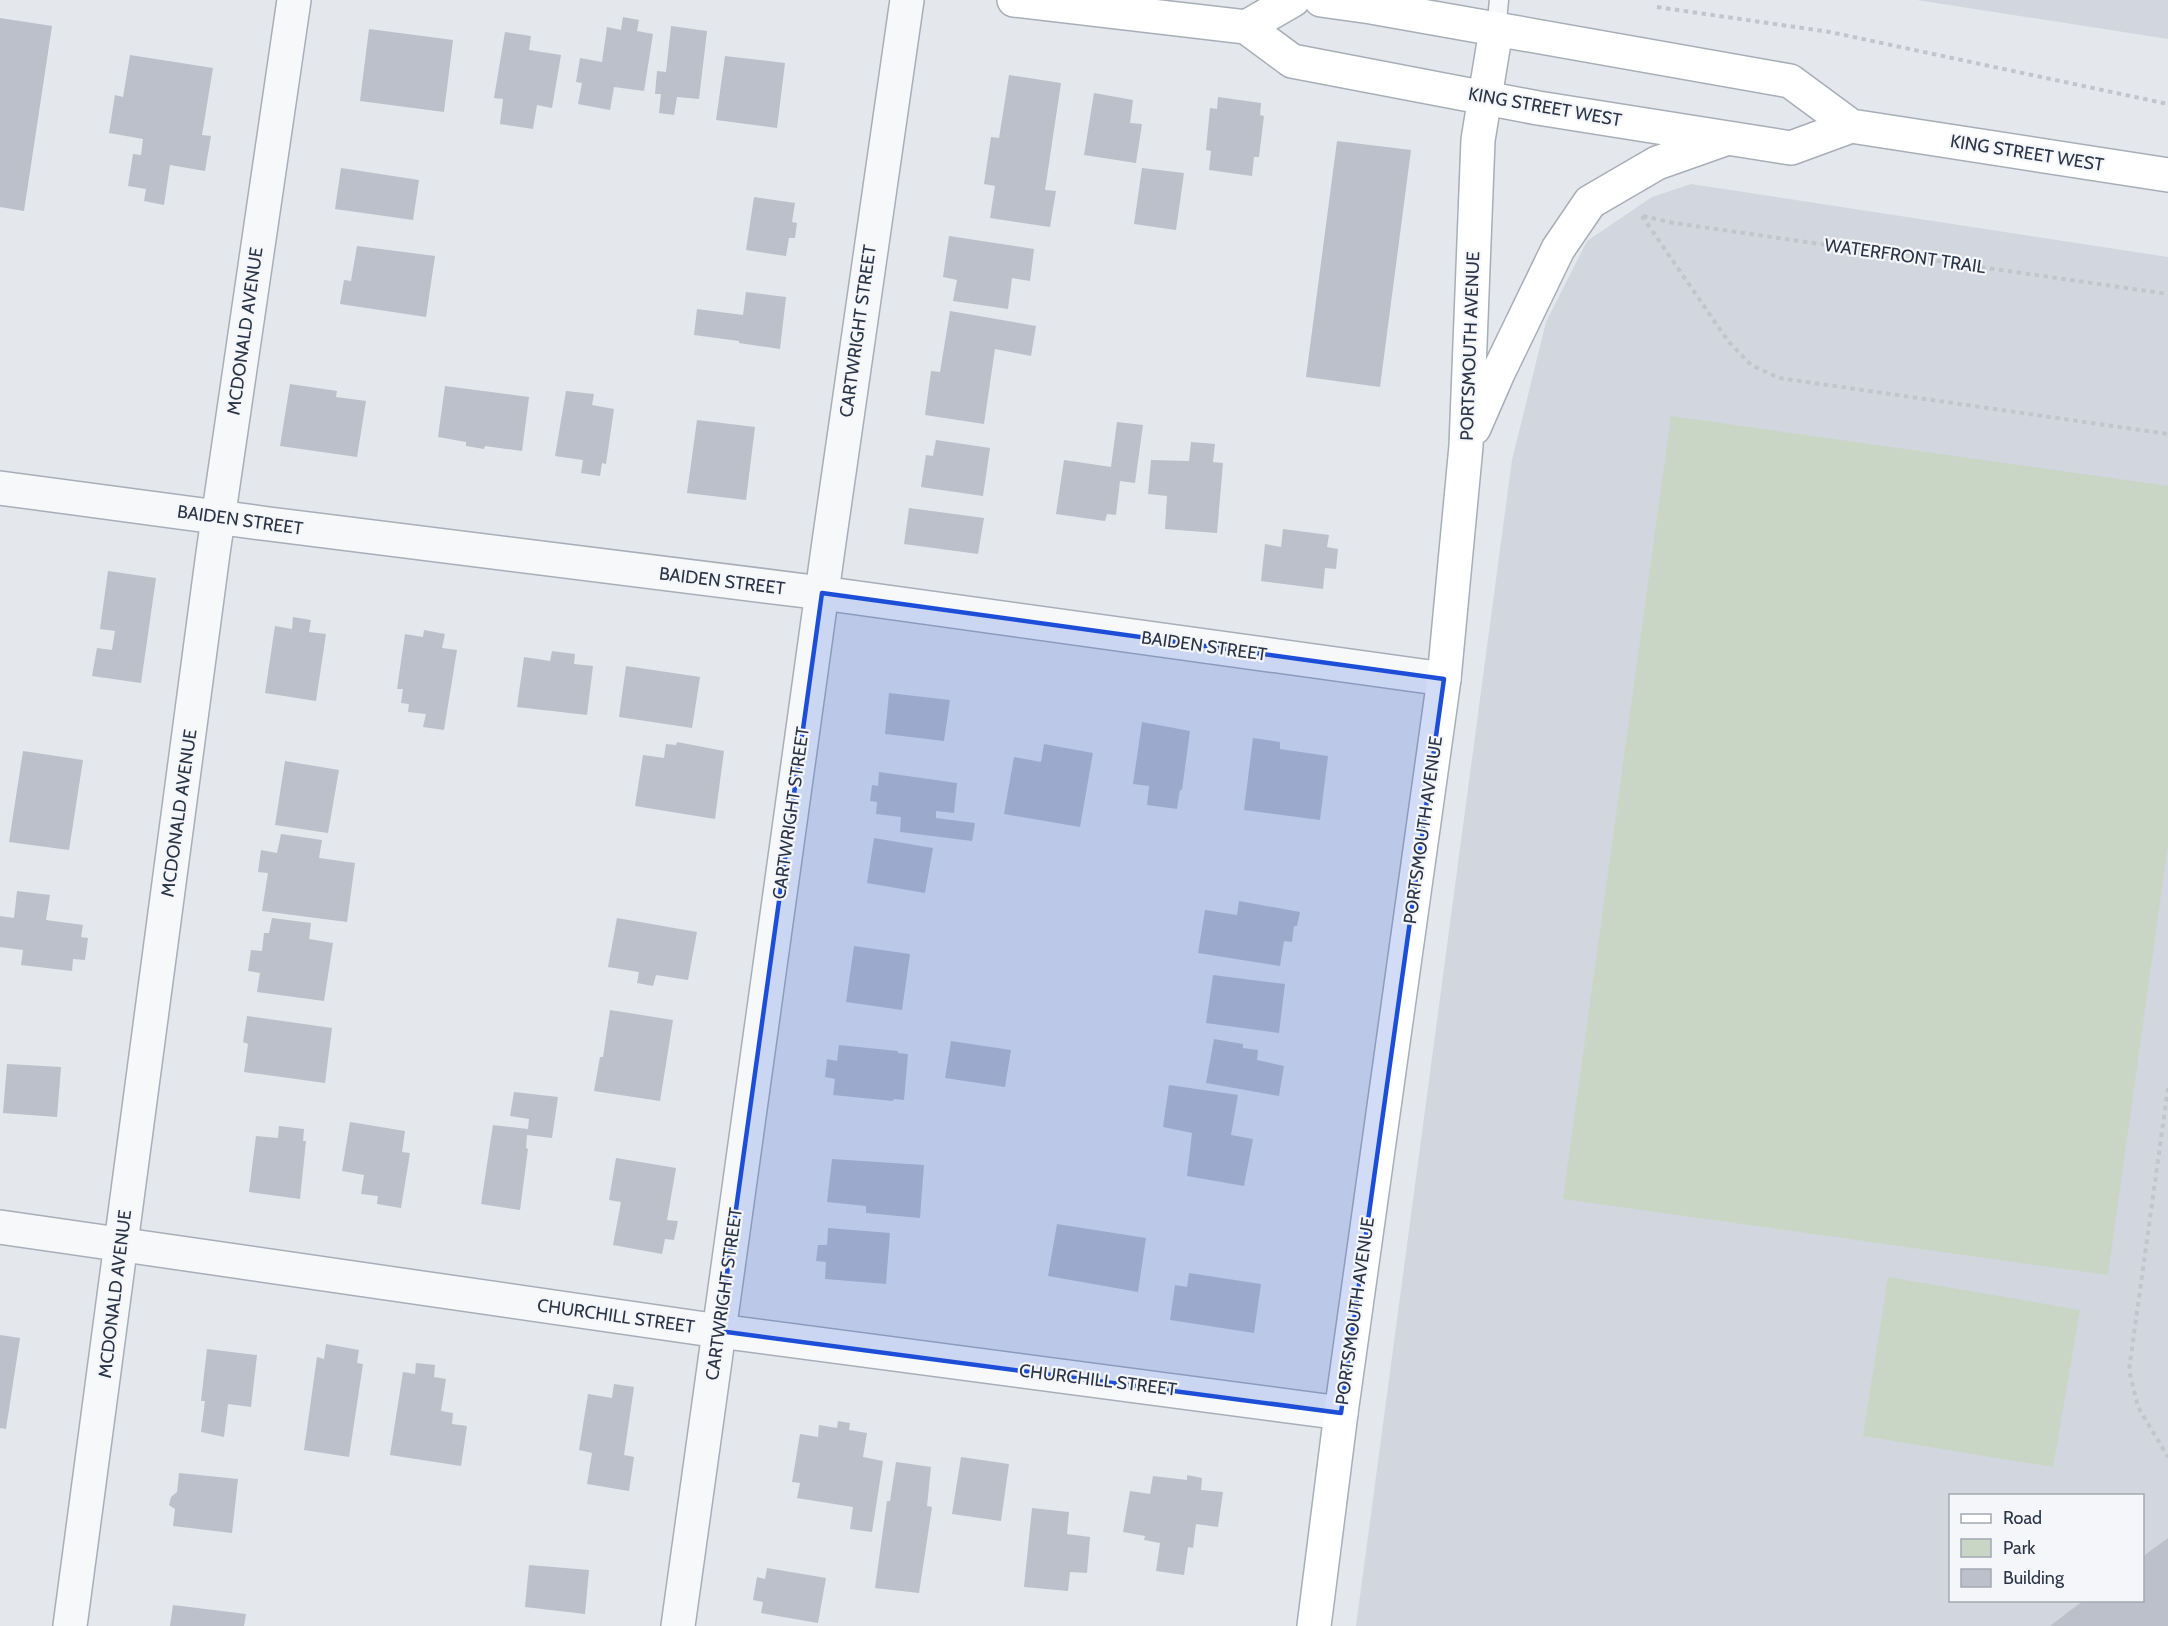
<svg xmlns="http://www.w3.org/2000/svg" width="2168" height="1626" font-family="Cabin,sans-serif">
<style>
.built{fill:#d2d6de;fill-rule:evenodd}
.green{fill:#c9d6c5}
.building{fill:#bbc0ca}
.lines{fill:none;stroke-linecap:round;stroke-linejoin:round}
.lane-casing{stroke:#a8aeb7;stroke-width:21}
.street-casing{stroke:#a8aeb7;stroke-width:36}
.secondary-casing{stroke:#a8aeb7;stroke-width:36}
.path{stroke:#c2c5cb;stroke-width:4;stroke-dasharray:4.5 4.5;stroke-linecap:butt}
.lane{stroke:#f7f8fa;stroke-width:18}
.street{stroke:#f7f8fa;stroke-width:33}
.secondary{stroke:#fff;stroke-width:33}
.marked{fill:#1d4ed8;fill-opacity:0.2;stroke:#1d4ed8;stroke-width:4.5;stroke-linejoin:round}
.labels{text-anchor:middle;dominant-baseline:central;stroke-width:4.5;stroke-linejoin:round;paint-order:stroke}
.street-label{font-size:18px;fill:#2a3446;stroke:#f4f6f9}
</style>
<rect width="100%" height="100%" fill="#e4e7ec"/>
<!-- built -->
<path class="built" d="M 1917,0 L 2168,0 L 2168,39 Z
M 1691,184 L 2168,257 L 2168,1626 L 1356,1626 L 1512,460 L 1546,322 L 1587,241 L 1652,197 ZM 1950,1496 L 2142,1496 L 2142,1600 L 1950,1600 Z"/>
<!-- green -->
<path class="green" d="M 1671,416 L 2168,486 L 2168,845 L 2108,1275 L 1563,1199 Z
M 1888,1277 L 2080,1310 L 2053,1467 L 1863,1436 Z"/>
<!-- building -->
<path class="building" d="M 623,17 L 639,20 L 637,31 L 653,34 L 644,91 L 614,87 L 610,110 L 578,104 L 582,83 L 576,82 L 580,58 L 602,62 L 607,27 L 621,30 Z
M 0,18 L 52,26 L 24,211 L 0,207 Z
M 671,26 L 707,31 L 699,99 L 677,97 L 674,115 L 659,113 L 661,94 L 655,94 L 657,71 L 666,72 Z
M 369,29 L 453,40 L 444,112 L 360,101 Z
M 505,32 L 531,36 L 529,50 L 561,55 L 552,108 L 537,105 L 533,129 L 500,124 L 503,99 L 494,98 Z
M 130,55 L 213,68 L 202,135 L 211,136 L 205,171 L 170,165 L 164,205 L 144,201 L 146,189 L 128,186 L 133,154 L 141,155 L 143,139 L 109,133 L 115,95 L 123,97 Z
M 725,56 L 785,63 L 777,128 L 716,120 Z
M 1009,75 L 1061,83 L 1045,190 L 1056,191 L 1050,227 L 990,218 L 995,186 L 984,184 L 991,137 L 999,138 Z
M 1094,93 L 1133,100 L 1130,123 L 1142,124 L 1136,163 L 1084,155 Z
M 1218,97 L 1261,103 L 1260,115 L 1264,116 L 1259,157 L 1254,157 L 1252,176 L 1209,170 L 1211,151 L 1206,150 L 1210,108 L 1217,109 Z
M 1337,141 L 1411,150 L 1380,387 L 1306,377 Z
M 341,168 L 419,180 L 413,220 L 335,209 Z
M 1142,168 L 1184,173 L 1176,230 L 1134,224 Z
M 754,197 L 795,203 L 792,222 L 797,223 L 795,238 L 789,238 L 786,256 L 746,250 Z
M 949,236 L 1034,249 L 1030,281 L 1012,278 L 1008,309 L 953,301 L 957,280 L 943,277 Z
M 357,246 L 435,256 L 426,317 L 340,304 L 344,280 L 351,281 Z
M 746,292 L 786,297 L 780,349 L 739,343 L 739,341 L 694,335 L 697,309 L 743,315 Z
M 950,311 L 1036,326 L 1031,356 L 995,349 L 984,424 L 925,415 L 931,371 L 940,372 Z
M 290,384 L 337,391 L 336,397 L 366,401 L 357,457 L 280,446 Z
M 445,386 L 529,397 L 522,451 L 485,446 L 484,449 L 466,446 L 466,442 L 438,437 Z
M 566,391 L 594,394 L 592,405 L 614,409 L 606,464 L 602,463 L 600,476 L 581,473 L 583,460 L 555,456 Z
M 697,420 L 755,427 L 746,500 L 687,493 Z
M 1117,422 L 1143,425 L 1135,483 L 1120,481 L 1116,515 L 1107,514 L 1105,521 L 1056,514 L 1064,460 L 1111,467 Z
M 936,440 L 990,448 L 983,496 L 921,487 L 926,455 L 933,456 Z
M 1191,442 L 1215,444 L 1213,462 L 1223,463 L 1217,533 L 1165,529 L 1167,496 L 1148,494 L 1151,460 L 1189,461 Z
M 909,508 L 984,518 L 978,554 L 904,544 Z
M 1283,529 L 1329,535 L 1327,547 L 1338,549 L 1336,569 L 1325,568 L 1323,589 L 1261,581 L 1265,544 L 1281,547 Z
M 108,571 L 156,578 L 141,683 L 92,676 L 97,648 L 112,650 L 115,631 L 100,629 Z
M 293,617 L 311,620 L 309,632 L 326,634 L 316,701 L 265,693 L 275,626 L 292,629 Z
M 424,630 L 445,634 L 442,648 L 457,650 L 444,730 L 423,727 L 426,714 L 408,712 L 409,704 L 401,703 L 403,689 L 397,689 L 405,634 L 423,637 Z
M 552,651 L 575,654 L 574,664 L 593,666 L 587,715 L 517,707 L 524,657 L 550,661 Z
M 626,666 L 700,677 L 692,728 L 619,717 Z
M 889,693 L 950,700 L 944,741 L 885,734 Z
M 1142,722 L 1190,731 L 1182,790 L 1180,790 L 1177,809 L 1147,805 L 1149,786 L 1133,784 Z
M 1253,738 L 1280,742 L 1280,749 L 1328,756 L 1320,820 L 1244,810 Z
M 677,742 L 724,751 L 715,819 L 635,806 L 643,755 L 664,758 L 666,744 L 676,745 Z
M 1044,744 L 1093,753 L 1080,827 L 1004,814 L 1014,757 L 1041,762 Z
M 23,751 L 83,760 L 69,850 L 9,842 Z
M 285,761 L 339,770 L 328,833 L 275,825 Z
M 879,772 L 957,783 L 954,813 L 936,811 L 936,818 L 975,823 L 972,841 L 900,832 L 901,817 L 876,814 L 877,802 L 870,801 L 872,785 L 878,786 Z
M 281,834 L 322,840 L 319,858 L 355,863 L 347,922 L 262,911 L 268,873 L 258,872 L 261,850 L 277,853 Z
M 874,838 L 933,848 L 925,893 L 867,883 Z
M 17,891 L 50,895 L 46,920 L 83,925 L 81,937 L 88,938 L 85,960 L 73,959 L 72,971 L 21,965 L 23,950 L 0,947 L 0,916 L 14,918 Z
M 1239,901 L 1300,912 L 1297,926 L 1294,926 L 1292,942 L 1284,941 L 1280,966 L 1198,953 L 1205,910 L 1237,915 Z
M 272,918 L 311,923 L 309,939 L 333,943 L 324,1001 L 257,992 L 260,973 L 248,971 L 251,950 L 262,951 L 264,933 L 269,933 Z
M 617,918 L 697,932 L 688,980 L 656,975 L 653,986 L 637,983 L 639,972 L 608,967 Z
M 854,946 L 910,954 L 902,1010 L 846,1002 Z
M 1213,975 L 1285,984 L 1279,1033 L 1206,1023 Z
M 610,1010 L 673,1020 L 660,1101 L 594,1091 L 600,1057 L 603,1057 Z
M 247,1016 L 332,1028 L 325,1083 L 244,1072 L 248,1044 L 243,1042 Z
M 1214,1039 L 1243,1044 L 1243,1048 L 1258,1050 L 1257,1060 L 1284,1066 L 1279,1096 L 1206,1083 Z
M 951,1041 L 1011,1050 L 1005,1087 L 945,1078 Z
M 839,1045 L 898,1051 L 898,1053 L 908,1054 L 904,1100 L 894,1099 L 893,1101 L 833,1095 L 835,1079 L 825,1077 L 827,1059 L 837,1061 Z
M 7,1064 L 61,1067 L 57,1117 L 3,1113 Z
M 1169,1085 L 1238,1095 L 1231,1135 L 1253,1139 L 1244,1186 L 1187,1176 L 1192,1133 L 1163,1127 Z
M 514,1092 L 558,1097 L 552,1138 L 527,1135 L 526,1148 L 528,1149 L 520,1210 L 481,1204 L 493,1125 L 528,1129 L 529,1119 L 510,1116 Z
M 350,1122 L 405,1131 L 402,1152 L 410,1153 L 401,1208 L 377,1204 L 378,1196 L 361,1194 L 364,1175 L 342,1171 Z
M 279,1126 L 304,1129 L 303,1141 L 306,1141 L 300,1199 L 249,1192 L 256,1136 L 278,1138 Z
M 616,1158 L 676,1168 L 667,1220 L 678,1221 L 674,1240 L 665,1239 L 662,1254 L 613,1245 L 621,1202 L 609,1200 Z
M 832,1159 L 924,1165 L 920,1218 L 866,1213 L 866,1206 L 827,1202 Z
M 1057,1224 L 1146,1238 L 1138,1292 L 1048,1276 Z
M 828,1228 L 890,1233 L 886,1284 L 825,1279 L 826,1262 L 816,1261 L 818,1245 L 827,1245 Z
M 1189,1273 L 1261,1284 L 1254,1333 L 1170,1320 L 1175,1285 L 1187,1287 Z
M 0,1335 L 20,1338 L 6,1429 L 0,1428 Z
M 326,1344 L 359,1350 L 357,1363 L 363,1364 L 349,1457 L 304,1450 L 317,1357 L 324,1359 Z
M 207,1349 L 257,1355 L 251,1407 L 228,1404 L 224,1437 L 201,1432 L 205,1401 L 201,1401 Z
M 416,1363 L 435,1365 L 434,1377 L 446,1379 L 441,1411 L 453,1413 L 452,1424 L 467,1426 L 461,1466 L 390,1455 L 403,1372 L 415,1374 Z
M 614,1384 L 634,1387 L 624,1455 L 634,1457 L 629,1491 L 587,1484 L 592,1453 L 579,1450 L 588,1394 L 612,1398 Z
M 838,1421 L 850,1423 L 849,1430 L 867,1433 L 863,1457 L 883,1461 L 872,1532 L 850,1529 L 853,1507 L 797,1498 L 800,1483 L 792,1482 L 800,1434 L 818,1437 L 819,1425 L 837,1428 Z
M 961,1457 L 1009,1464 L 1001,1521 L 952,1514 Z
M 896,1462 L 931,1467 L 927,1506 L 932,1507 L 919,1593 L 875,1588 L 887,1501 L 890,1501 Z
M 179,1473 L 238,1479 L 232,1533 L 173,1526 L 175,1509 L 169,1505 L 171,1497 L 177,1492 Z
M 1187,1475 L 1202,1478 L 1201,1490 L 1223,1492 L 1218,1527 L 1196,1524 L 1193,1548 L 1188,1547 L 1184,1575 L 1156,1571 L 1160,1543 L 1144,1540 L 1145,1536 L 1123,1532 L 1130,1491 L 1150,1494 L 1153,1476 L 1187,1480 Z
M 1032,1508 L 1069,1512 L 1067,1534 L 1090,1537 L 1087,1573 L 1070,1572 L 1068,1591 L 1024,1587 Z
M 2168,1538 L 2168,1626 L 2050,1626 L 2084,1600 L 2142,1600 L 2142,1557 Z
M 529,1565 L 589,1570 L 585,1614 L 525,1607 Z
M 767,1568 L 826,1578 L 818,1623 L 761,1613 L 763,1602 L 753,1600 L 757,1577 L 765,1579 Z
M 173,1605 L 246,1614 L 244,1626 L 170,1626 Z"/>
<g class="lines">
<!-- lane casing -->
<g class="lane-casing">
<path id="lane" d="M 1496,30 L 1499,0"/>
</g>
<!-- street casing -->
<g class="street-casing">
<path id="street" d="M 0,488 L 269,524 L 822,593 L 1444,679
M 0,1227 L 719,1331 L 1341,1413
M 70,1626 L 213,553 L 294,0
M 678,1626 L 829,542 L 907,0"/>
</g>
<!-- secondary casing -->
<g class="secondary-casing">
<path id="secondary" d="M 1014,0 L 1246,27 L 1292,61 L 1538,108 L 1791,148 L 1851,126
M 1321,0 L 1371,7 L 1790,81 L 1851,126 L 2168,175
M 1246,27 L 1293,0
M 1474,428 L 1498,373 L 1558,249 L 1590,202 L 1657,163 L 1725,139
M 1314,1626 L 1341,1413 L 1444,679 L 1466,446 L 1478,140 L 1496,30"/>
</g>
<!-- path -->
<path class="path" d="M 1657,7 L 1830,32 L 2168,104
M 1642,216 L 1728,341 L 1751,365 L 1779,378 L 2168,434
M 1643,216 L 1674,223 L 2168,294
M 2168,1088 L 2129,1370 L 2138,1407 L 2168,1457"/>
<!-- lane -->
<use href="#lane" class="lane"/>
<!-- street -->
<use href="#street" class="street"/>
<!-- secondary -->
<use href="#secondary" class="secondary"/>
</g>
<!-- marked area -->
<path class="marked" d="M 822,593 L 1444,679 L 1341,1413 L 719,1331 Z"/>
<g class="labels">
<!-- street labels -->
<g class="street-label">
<text transform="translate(1545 107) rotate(10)">KING STREET WEST</text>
<text transform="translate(2027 153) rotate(9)">KING STREET WEST</text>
<text transform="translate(1905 256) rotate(8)">WATERFRONT TRAIL</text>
<text transform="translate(245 331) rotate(-82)">MCDONALD AVENUE</text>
<text transform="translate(858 331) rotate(-82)">CARTWRIGHT STREET</text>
<text transform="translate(1470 346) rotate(-88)">PORTSMOUTH AVENUE</text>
<text transform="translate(240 520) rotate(8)">BAIDEN STREET</text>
<text transform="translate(722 581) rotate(7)">BAIDEN STREET</text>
<text transform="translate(1204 646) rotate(8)">BAIDEN STREET</text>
<text transform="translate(179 813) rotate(-82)">MCDONALD AVENUE</text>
<text transform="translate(791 813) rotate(-82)">CARTWRIGHT STREET</text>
<text transform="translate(1423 830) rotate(-82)">PORTSMOUTH AVENUE</text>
<text transform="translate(115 1294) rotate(-83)">MCDONALD AVENUE</text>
<text transform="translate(724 1294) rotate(-82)">CARTWRIGHT STREET</text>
<text transform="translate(1355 1311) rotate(-82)">PORTSMOUTH AVENUE</text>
<text transform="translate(616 1316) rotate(8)">CHURCHILL STREET</text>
<text transform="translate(1098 1380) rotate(7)">CHURCHILL STREET</text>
</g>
</g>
<!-- legend -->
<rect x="1949" y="1494" width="195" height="108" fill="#f4f6f9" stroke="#a3a8b1" stroke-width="1.5"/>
<rect x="1961" y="1514" width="30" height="9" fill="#ffffff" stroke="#a3a8b1" stroke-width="1.5"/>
<text x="2003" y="1524" font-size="18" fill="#2a3446">Road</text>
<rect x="1961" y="1539" width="30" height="18" fill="#c9d6c5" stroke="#a3a8b1" stroke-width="1.5"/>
<text x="2003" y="1554" font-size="18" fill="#2a3446">Park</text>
<rect x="1961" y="1569" width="30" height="18" fill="#bbc0ca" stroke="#a3a8b1" stroke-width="1.5"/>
<text x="2003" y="1584" font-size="18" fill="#2a3446">Building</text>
</svg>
